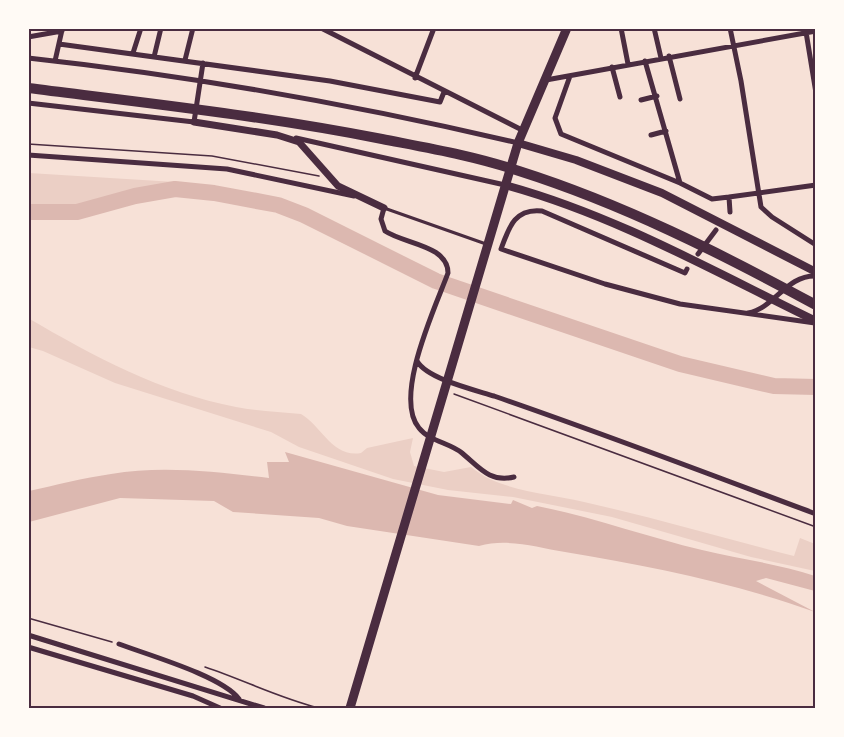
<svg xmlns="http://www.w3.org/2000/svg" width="844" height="737" font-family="Figtree,sans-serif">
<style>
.green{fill:#ebcfc5}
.water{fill:#dcb8b0}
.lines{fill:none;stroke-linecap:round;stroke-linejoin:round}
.river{stroke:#dcb8b0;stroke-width:16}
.path{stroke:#4a2c40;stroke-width:1.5}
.service{stroke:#4a2c40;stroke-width:3}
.minor{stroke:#4a2c40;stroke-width:5}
.tertiary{stroke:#4a2c40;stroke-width:7}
.secondary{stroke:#4a2c40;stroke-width:8}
.primary{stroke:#4a2c40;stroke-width:9}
.motorway{stroke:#4a2c40;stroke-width:10}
.neatline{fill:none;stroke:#4a2c40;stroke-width:2}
</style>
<rect width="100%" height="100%" fill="#f7e1d7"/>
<!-- green -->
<path class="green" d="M 28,173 L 29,173 L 175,182 L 99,199 L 75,208 L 29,208 Z
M 28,318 C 93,356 162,393 236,407 C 257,411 279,412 301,414 C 321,425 332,458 361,453 L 367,448 L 413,438 L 410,452 L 414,466 L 444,472 L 471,467 C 501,492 548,493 584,502 C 655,518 724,538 794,556 L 800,538 L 815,544 L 815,571 L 751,557 L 612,517 L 513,497 L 448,490 L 393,479 L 299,447 L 271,432 L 115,383 L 43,351 L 29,347 Z"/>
<!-- water -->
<path class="water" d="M 285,452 L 438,495 L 511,504 L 513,500 L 532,508 L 537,506 C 593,517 647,537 702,550 C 740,559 779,564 815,576 L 815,591 L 766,578 L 756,581 L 815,612 C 735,583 649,566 565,552 C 536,547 507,538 479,546 L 347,526 L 319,518 L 233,512 L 214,501 L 120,498 L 29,522 L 29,491 C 56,485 83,478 111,474 C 163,465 217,472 269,478 L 267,462 L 289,462 Z"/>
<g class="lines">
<!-- river -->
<path class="river" d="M 28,212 L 77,212 L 135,196 L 175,189 L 214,193 L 278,205 L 304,215 L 436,281 L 515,308 L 680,364 L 774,386 L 816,387"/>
<!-- path -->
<path class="path" d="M 28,144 L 212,156 L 319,176
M 454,394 L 816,527
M 28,618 L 112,642
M 205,667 C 244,680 279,698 319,708"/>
<!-- service -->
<path class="service" d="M 384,208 L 486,244"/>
<!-- minor -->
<path class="minor" d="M 321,28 L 522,130
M 621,28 L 628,64
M 654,28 L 661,58
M 730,28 L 741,81 L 761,207 L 772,217 L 816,245
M 806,32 L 816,93
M 28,37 L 62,31
M 59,44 L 330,81 L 440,102 L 444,92
M 133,53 L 141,28
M 669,56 L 680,99
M 154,57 L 161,28
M 28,58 C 193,76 356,105 518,143
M 185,60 L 193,28
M 55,61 L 62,30
M 645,61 L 680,183 L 712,199 L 729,197
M 612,67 L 620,97
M 570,76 L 555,118 L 561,134 L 680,183
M 415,78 L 434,28
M 546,80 L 816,31
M 641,100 L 657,96
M 28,103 L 194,122 L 203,63
M 651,135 L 666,131
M 296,138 L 505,185
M 28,155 L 227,169 L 354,196
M 384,208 L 381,219 L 385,231 C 404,244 448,245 448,273 C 435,308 393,397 419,428 C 429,441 450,443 462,453 C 479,467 490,483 514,477
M 730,212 L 729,197 L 816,185
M 698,254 L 716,230
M 687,269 L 685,273 L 542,211 C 515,208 509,227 501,249 L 605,284 L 680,304 L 815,323
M 748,313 C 775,308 786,275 816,276
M 417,361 C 427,379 475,390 494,396 C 602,433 709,474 816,514
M 28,635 L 264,708
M 119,644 C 148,655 222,676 239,699
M 28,647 L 193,696 L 220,708"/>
<!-- tertiary -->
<path class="tertiary" d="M 194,122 L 277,135 L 299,142 L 338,186 L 384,208"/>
<!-- secondary -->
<path class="secondary" d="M 518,143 L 576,160 L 662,193 L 816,272
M 505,185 C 615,215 713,271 816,321"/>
<!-- primary -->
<path class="primary" d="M 350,708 L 518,143 L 567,28"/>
<!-- motorway -->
<path class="motorway" d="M 28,88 C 147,103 265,116 382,139 C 428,148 475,156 519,171 C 623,204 720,253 816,305"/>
</g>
<!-- border -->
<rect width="844" height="737" fill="none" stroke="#fffaf5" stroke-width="60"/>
<rect x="30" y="30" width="784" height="677" class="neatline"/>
</svg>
